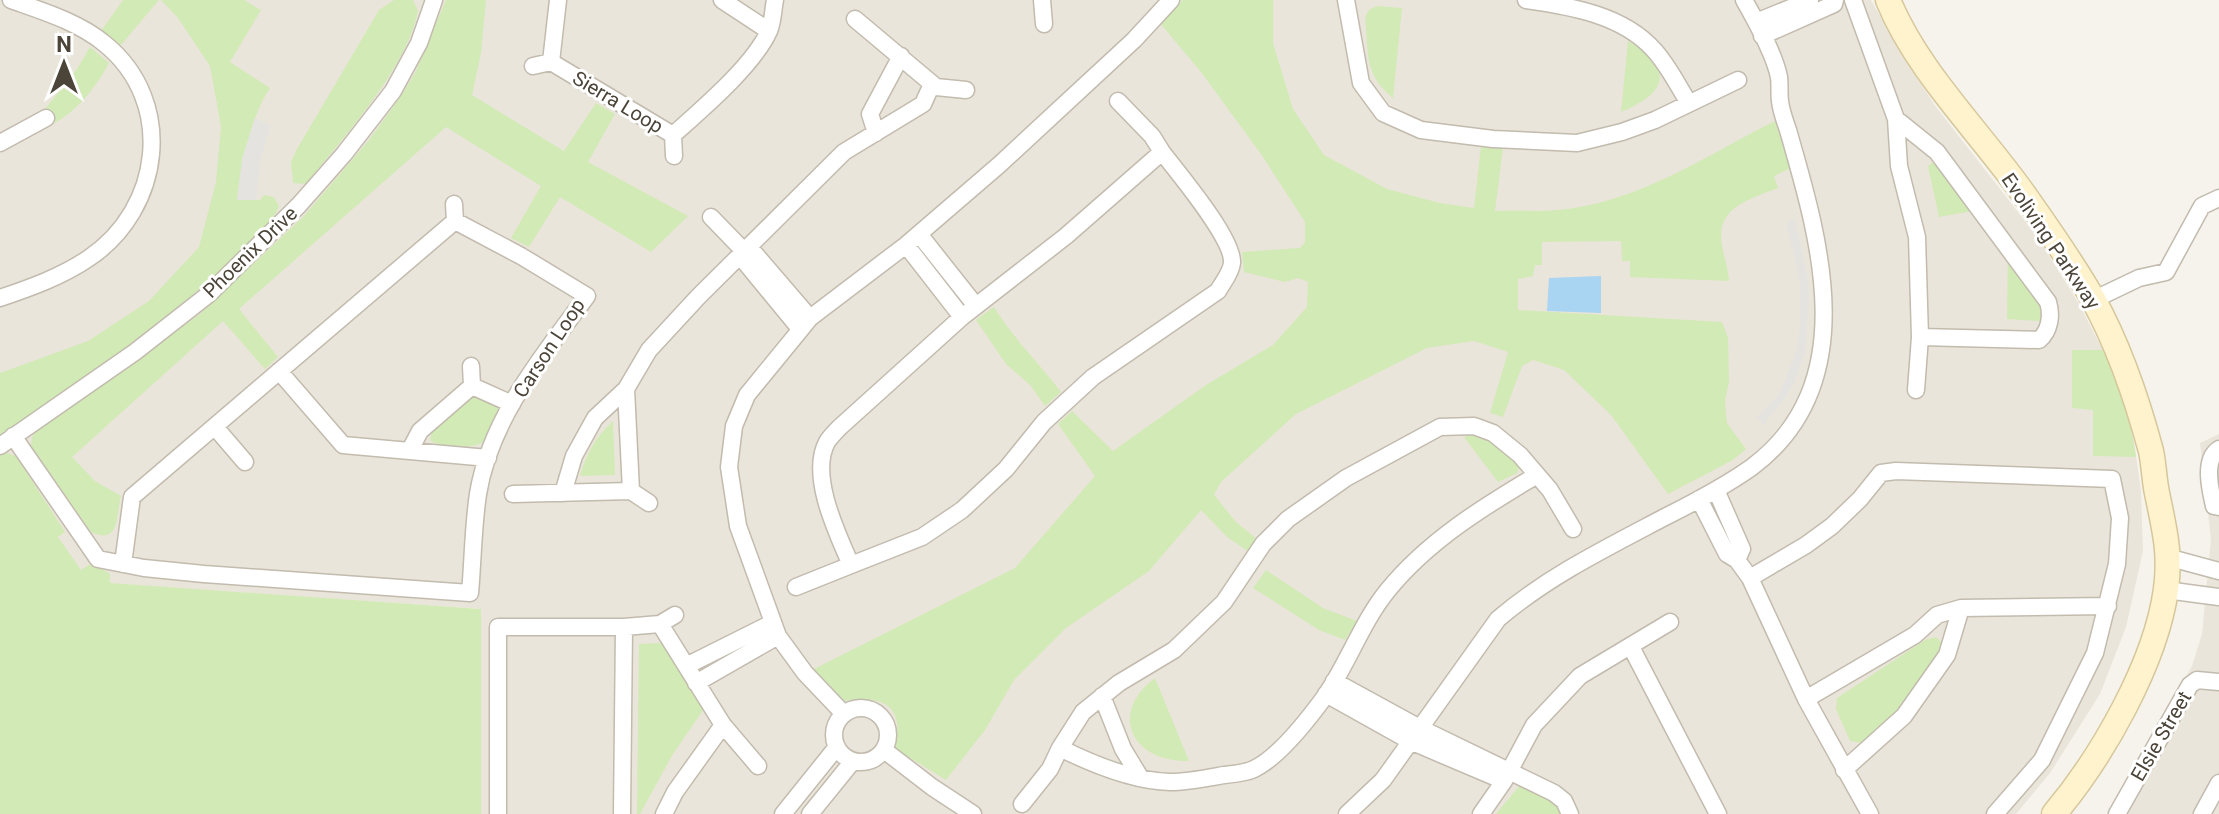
<svg xmlns="http://www.w3.org/2000/svg" width="2219" height="814" font-family="Roboto,sans-serif">
<style>
.residential{fill:#eae5da}
.green{fill:#d2eab5}
.parking{fill:#e5e3e0}
.water{fill:#a9d4f2}
.lines{fill:none;stroke-linecap:round;stroke-linejoin:round}
.street-casing{stroke:#c2bbae;stroke-width:19}
.secondary-casing{stroke:#d6c79b;stroke-width:27}
.street{stroke:#fff;stroke-width:16}
.secondary{stroke:#fff3cd;stroke-width:24}
.labels{text-anchor:middle;dominant-baseline:central;stroke-width:6;stroke-linejoin:round;paint-order:stroke}
.street-label{font-size:20px;fill:#4b4439;stroke:#fff}
</style>
<rect width="100%" height="100%" fill="#f6f3ec"/>
<!-- residential -->
<path class="residential" d="M 0,0 L 1871,0 L 1912,71 L 1936,107 L 2039,239 L 2079,304 L 2110,364 L 2133,434 L 2141,492 L 2143,551 L 2126,627 L 2100,694 L 2050,773 L 2016,814 L 481,814 L 481,609 L 0,576 Z
M 2219,434 L 2219,814 L 2109,814 L 2192,666 L 2202,634 L 2211,539 L 2200,443 Z"/>
<!-- green -->
<path class="green" d="M 123,0 L 159,0 L 121,45 L 101,31 Z
M 161,0 L 244,0 L 261,10 L 230,62 L 270,88 C 248,122 244,161 238,200 L 260,200 L 264,195 L 274,197 L 279,206 L 275,215 C 197,304 96,368 0,436 L 0,373 L 88,341 L 149,301 L 199,247 L 216,182 L 221,127 L 210,66 L 178,18 Z
M 394,0 L 413,0 L 418,11 C 407,68 342,139 306,184 L 293,183 L 291,162 L 297,149 L 379,10 Z
M 446,0 L 486,0 L 481,53 L 472,95 L 564,151 L 596,103 L 615,114 L 588,162 L 688,216 L 651,252 L 560,197 L 529,247 L 511,238 L 541,186 L 446,127 L 239,309 L 278,357 L 265,369 L 223,321 L 72,457 L 95,481 L 121,496 C 116,513 121,546 91,532 L 31,446 L 32,437 L 38,429 L 200,314 L 304,216 L 369,140 L 401,96 L 415,73 Z
M 1182,0 L 1273,0 L 1273,43 L 1293,109 L 1324,155 L 1387,189 L 1440,203 L 1474,208 L 1481,146 L 1503,148 L 1495,211 C 1516,210 1537,212 1557,210 C 1636,204 1707,155 1775,121 L 1791,168 L 1774,176 L 1778,188 C 1756,197 1721,205 1721,235 C 1721,250 1728,265 1729,281 L 1630,277 L 1630,261 L 1622,261 L 1621,241 L 1542,242 L 1542,265 L 1535,265 L 1533,276 L 1518,279 L 1518,310 L 1722,322 L 1728,338 L 1729,382 L 1725,401 L 1727,423 L 1746,449 L 1733,460 L 1668,494 L 1611,415 L 1564,370 L 1533,360 L 1522,366 L 1503,417 L 1490,413 L 1508,352 L 1474,341 L 1427,348 L 1296,414 L 1221,482 L 1214,495 L 1236,522 L 1258,540 L 1249,552 L 1227,537 L 1201,510 L 1149,571 L 1066,628 L 1014,680 L 985,730 L 946,780 L 894,748 C 907,706 882,694 844,701 L 814,669 L 1015,568 L 1095,476 L 1058,424 L 1072,411 L 1113,451 L 1206,385 L 1273,345 L 1307,307 L 1308,282 L 1298,278 L 1285,282 L 1244,272 L 1242,252 L 1300,248 L 1305,242 L 1305,222 L 1261,154 L 1201,72 L 1160,23 Z
M 1377,6 L 1402,8 L 1393,98 C 1363,74 1369,52 1365,17 L 1369,10 Z
M 1628,41 C 1674,69 1669,92 1621,112 Z
M 90,47 L 109,63 C 96,87 79,109 55,123 L 45,109 L 77,69 Z
M 1935,161 L 1978,210 L 1939,217 L 1928,166 Z
M 2008,246 L 2045,302 L 2046,317 L 2040,321 L 2007,319 Z
M 994,307 C 1014,339 1038,362 1061,392 L 1045,406 L 1030,385 L 1006,364 L 976,320 Z
M 2072,350 L 2103,350 C 2120,383 2131,422 2136,457 L 2093,456 L 2093,410 L 2072,408 Z
M 476,395 L 499,406 L 486,441 C 472,449 443,450 430,440 L 432,431 L 468,396 Z
M 613,421 L 615,475 L 580,476 C 587,453 595,438 613,421 Z
M 1473,434 L 1484,435 L 1520,462 L 1517,473 L 1498,482 L 1464,437 Z
M 5,452 L 15,456 L 21,464 L 65,532 L 58,537 L 81,570 L 92,563 L 110,574 L 110,583 L 481,609 L 481,814 L 0,814 L 0,454 Z
M 1266,570 L 1323,608 L 1357,621 L 1345,640 L 1319,630 L 1253,588 Z
M 1936,637 L 1944,645 L 1941,653 C 1917,686 1895,719 1861,743 L 1850,741 L 1836,709 L 1837,698 L 1925,640 Z
M 662,643 L 704,709 L 673,754 L 640,814 L 637,814 L 639,644 Z
M 1155,678 L 1189,761 C 1133,763 1107,714 1155,678 Z
M 1520,785 L 1561,801 L 1568,814 L 1496,814 Z"/>
<!-- parking -->
<path class="parking" d="M 255,118 L 271,126 L 260,160 L 256,200 L 237,200 L 242,159 Z
M 1795,220 L 1808,280 L 1809,301 L 1805,353 L 1794,383 L 1784,400 L 1763,425 L 1757,417 L 1778,395 L 1785,380 L 1796,352 L 1800,328 L 1800,282 L 1786,222 Z"/>
<!-- water -->
<path class="water" d="M 1601,276 L 1601,313 L 1547,311 L 1549,278 Z"/>
<g class="lines">
<!-- street casing -->
<g class="street-casing">
<path id="street" d="M 558,0 L 551,62 L 673,135
M 722,0 L 769,31
M 1042,0 L 1044,24
M 1346,0 L 1361,83 L 1383,113 L 1421,130 L 1493,139 L 1577,143 L 1622,132 L 1655,120 L 1738,80
M 1526,0 C 1570,6 1623,15 1654,50 C 1668,65 1678,86 1689,103
M 1853,0 L 1896,119 L 1899,166 L 1917,237 L 1920,337 L 1916,390
M 855,19 L 936,87 L 966,90
M 1756,22 L 1810,0
M 1762,36 L 1834,4 L 1835,0
M 533,66 L 551,62
M 1118,101 L 1152,136 L 1162,152
M 1896,119 L 1937,152 L 2048,302 C 2052,315 2050,331 2039,340 L 1920,337
M 876,133 L 870,114 L 901,56
M 673,135 C 702,109 753,66 769,31 C 773,22 773,10 775,0
M 673,135 L 674,156
M 0,143 L 46,118
M 1162,152 C 1178,173 1234,239 1232,263 C 1231,273 1223,282 1218,291 L 1093,377 L 1044,422 L 1006,469 L 962,510 L 922,537 L 851,565 C 837,533 809,475 827,442 C 830,437 836,431 840,427 L 962,317 L 1066,236 Z
M 454,204 L 455,221
M 711,217 L 744,251
M 919,234 L 976,306
M 906,245 L 962,317
M 749,247 L 810,318
M 740,256 L 800,329
M 0,298 C 30,288 63,276 89,258 C 162,209 176,102 105,44 C 79,22 42,11 11,0
M 2093,300 L 2139,278 L 2166,272 L 2202,206 L 2219,198
M 471,366 L 472,386
M 279,371 L 343,445 L 488,458
M 215,427 L 245,462
M 13,436 L 98,559 L 144,568 L 204,574 L 470,593 C 473,560 473,527 478,494 C 490,419 543,355 587,296 L 521,256 L 455,221
M 0,446 L 135,352 L 209,294 L 299,205 L 344,154 L 393,91 L 419,43 L 434,0
M 2219,449 C 2203,459 2210,489 2214,506 L 2219,507
M 410,450 L 420,431 L 472,386 L 512,404
M 1716,490 L 1742,549 L 1737,560
M 631,491 L 626,389 L 649,350 L 698,297 L 844,152 L 923,104 L 932,84
M 563,493 L 574,456 L 595,418 L 626,389
M 513,494 L 631,491 L 649,503
M 1699,499 L 1727,554 L 1737,560 L 1750,578 L 1806,699 L 1870,814
M 2167,557 L 2219,571
M 123,564 L 132,497 L 455,221
M 1750,578 L 1806,545 L 1832,526 L 1860,499 L 1881,473 L 1896,471 L 2112,479 L 2120,518 L 2117,564 L 2095,653 L 2042,760 L 1995,814
M 796,587 L 851,565
M 2166,590 L 2219,597
M 660,624 L 723,725 L 758,766
M 1631,647 L 1718,814
M 686,666 L 772,623
M 1334,681 L 1418,727 L 1554,793 L 1564,801 L 1570,814
M 696,683 L 778,636
M 1326,694 L 1410,741 L 1504,781
M 1102,696 L 1123,749 L 1140,777
M 1806,699 L 1915,635 L 1937,615 L 1961,608 L 2108,606
M834 735a27 27 0 1 1 54 0a27 27 0 1 1-54 0Z
M 844,714 L 805,673 L 778,636 L 738,526 L 729,467 L 734,426 L 747,395 L 810,318 L 906,245 L 999,165 L 1134,40 L 1171,0
M 1060,748 C 1092,764 1133,781 1170,782 C 1188,782 1207,778 1224,775 C 1233,774 1246,773 1254,769 C 1279,757 1310,717 1326,695 C 1349,661 1362,622 1388,590 C 1428,541 1483,507 1537,475
M 884,750 L 932,787 L 973,814
M 1844,770 L 1904,716 L 1947,655 L 1961,608
M 1022,804 L 1050,769 L 1060,748 L 1083,712 L 1119,683 L 1174,650 L 1224,602 L 1263,544 L 1288,519 L 1346,478 L 1440,427 L 1474,426 L 1493,433 L 1520,455 L 1550,490 L 1573,529
M 498,814 L 498,627 L 624,627 L 660,624 L 675,615
M 622,814 L 624,627
M 664,814 L 675,792 L 723,725
M 783,814 L 836,748
M 810,814 L 853,761
M 1347,814 L 1383,780 L 1498,619 C 1547,577 1606,548 1663,518 C 1693,503 1724,487 1752,467 C 1863,384 1820,241 1788,130 C 1785,121 1781,111 1780,101 C 1779,93 1780,85 1779,77 C 1774,53 1756,21 1744,0
M 1481,814 L 1504,781 L 1534,725 L 1580,676 L 1670,622
M 2117,814 L 2190,685 L 2197,680 L 2219,682
M 2202,814 L 2219,783"/>
</g>
<!-- secondary casing -->
<g class="secondary-casing">
<path id="secondary" d="M 1888,0 C 1917,71 1979,131 2023,193 C 2047,227 2072,262 2093,299 C 2119,346 2137,399 2151,451 C 2154,465 2154,479 2157,493 C 2164,528 2171,552 2166,589 C 2156,663 2102,757 2054,814"/>
</g>
<!-- street -->
<use href="#street" class="street"/>
<!-- secondary -->
<use href="#secondary" class="secondary"/>
</g>
<g class="labels">
<!-- street labels -->
<g class="street-label">
<text transform="translate(618 102) rotate(31)">Sierra Loop</text>
<text transform="translate(2051 241) rotate(56)">Evoliving Parkway</text>
<text transform="translate(250 252) rotate(-44)">Phoenix Drive</text>
<text transform="translate(549 348) rotate(-57)">Carson Loop</text>
<text transform="translate(2161 736) rotate(-60)">Elsie Street</text>
</g>
</g>
<!-- north arrow -->
<g transform="translate(64 64)" stroke="#ffffff" stroke-width="6" paint-order="stroke">
<path d="M0-6L14 30L0 20L-14 30Z" fill="#4b4439"/>
<text y="-12" font-size="22" font-weight="bold" text-anchor="middle" fill="#4b4439">N</text>
</g>
</svg>
